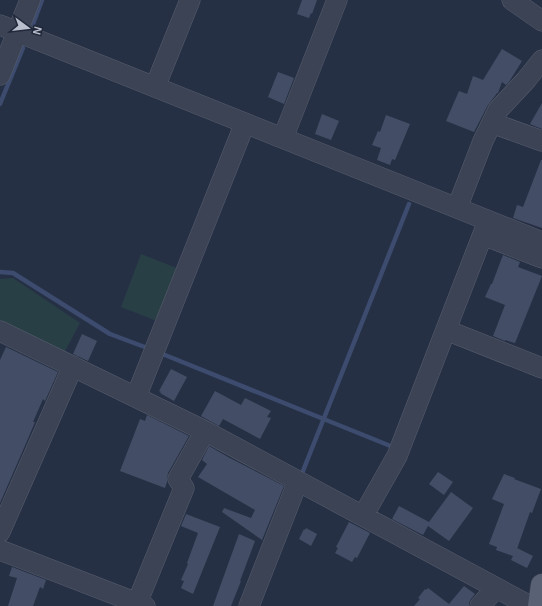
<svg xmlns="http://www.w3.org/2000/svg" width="542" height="606" font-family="Arial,sans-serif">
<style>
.green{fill:#293f46}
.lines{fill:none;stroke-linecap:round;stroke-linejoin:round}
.stream{stroke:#3c4b6e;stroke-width:4.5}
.building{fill:#434d65}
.minor-casing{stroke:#575e6e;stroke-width:21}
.major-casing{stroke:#454c5d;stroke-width:23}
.minor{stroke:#3b4354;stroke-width:20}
.major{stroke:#596274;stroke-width:22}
</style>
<rect width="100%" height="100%" fill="#263045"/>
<!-- green -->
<path class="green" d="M 141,254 L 182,270 L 162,323 L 121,307 Z
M 13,278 L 80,323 L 63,355 L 0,324 L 0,279 Z"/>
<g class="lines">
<!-- stream -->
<path class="stream" d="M 33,24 L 42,0
M 0,104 L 23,48
M 0,272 L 13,273 L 110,334 L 150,349
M 160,353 L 393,447 L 394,444
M 301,476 L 409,204"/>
</g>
<!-- building -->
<path class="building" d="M 302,0 L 317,0 L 312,14 L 311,13 L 309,18 L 297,14 Z
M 502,49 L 522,61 L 509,82 L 506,85 L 502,82 L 498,93 L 497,93 L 495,96 L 488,105 L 474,132 L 446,121 L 459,91 L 467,94 L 473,76 L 483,80 Z
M 278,72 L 294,78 L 284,104 L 268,97 Z
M 542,103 L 542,129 L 530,124 Z
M 322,114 L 339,121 L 331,140 L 315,134 Z
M 386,115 L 410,124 L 395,160 L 392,159 L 390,165 L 377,160 L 381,148 L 372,145 L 378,131 L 380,132 Z
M 541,160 L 542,160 L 542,228 L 513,218 L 517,205 L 523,207 Z
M 503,255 L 520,262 L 518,267 L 542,276 L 515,343 L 505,340 L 505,341 L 493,336 L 505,305 L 485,297 L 491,284 L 492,284 Z
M 82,334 L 97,341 L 88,361 L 73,354 Z
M 6,347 L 58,372 L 45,401 L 43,399 L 33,422 L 35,422 L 27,441 L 0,503 L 0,360 Z
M 171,369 L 187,377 L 174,401 L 160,393 L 161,392 L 159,391 Z
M 215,391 L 241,405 L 245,398 L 271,411 L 267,417 L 271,418 L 260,439 L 223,419 L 219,426 L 201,416 Z
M 147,415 L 189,436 L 168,473 L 167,479 L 167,482 L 165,488 L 120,471 L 140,419 L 145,421 Z
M 209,446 L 228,457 L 284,486 L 262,540 L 222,512 L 224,508 L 251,518 L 255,510 L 198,477 L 207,464 L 202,460 Z
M 438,472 L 453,482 L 444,495 L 429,484 Z
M 504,474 L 515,478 L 514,479 L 541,489 L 532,513 L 530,512 L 517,549 L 517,548 L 533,556 L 527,568 L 511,560 L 513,556 L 496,550 L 497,547 L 489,544 L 504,504 L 492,499 Z
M 451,492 L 473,508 L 449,541 L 428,526 L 423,535 L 392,519 L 399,506 L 429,522 Z
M 186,514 L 220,527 L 193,594 L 181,588 L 184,581 L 181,580 L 188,564 L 187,563 L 198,533 L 181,526 Z
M 349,522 L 370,533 L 357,558 L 355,557 L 352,562 L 335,553 L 338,548 L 336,547 Z
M 306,528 L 317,534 L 311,546 L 299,539 L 304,529 L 305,530 Z
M 239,534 L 255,541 L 240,581 L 241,581 L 231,606 L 213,606 Z
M 12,567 L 46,580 L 43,589 L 40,587 L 33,606 L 8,606 L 17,578 L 9,576 Z
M 464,586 L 475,594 L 471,599 L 469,603 L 469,606 L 414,606 L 420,599 L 418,598 L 425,589 L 426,590 L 428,588 L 449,604 Z"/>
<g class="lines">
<!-- minor casing -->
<g class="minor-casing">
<path id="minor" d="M 512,0 L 542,21
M 0,25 L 542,242
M 0,75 L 30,0
M 155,87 L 190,0
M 492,123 L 542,141
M 283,138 L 337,0
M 457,208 L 483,141 L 498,110 L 526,80 L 542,60
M 483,235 L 542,258
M 446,330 L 542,368
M 0,331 L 205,431 L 530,606
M 136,397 L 245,123
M 363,516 L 397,456 L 488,221
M 0,532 L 73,366
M 0,550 L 145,606
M 137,603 L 184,488 L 178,479 L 205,431
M 249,606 L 298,481
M 480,606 L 496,588"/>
</g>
<!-- major casing -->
<g class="major-casing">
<path id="major" d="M 539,606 L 542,585"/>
</g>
<!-- minor -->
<use href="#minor" class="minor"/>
<!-- major -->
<use href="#major" class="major"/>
</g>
<!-- north arrow -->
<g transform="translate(28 28) rotate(105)" stroke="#20283a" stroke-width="3" paint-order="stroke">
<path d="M0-3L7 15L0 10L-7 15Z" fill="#b9becd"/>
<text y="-6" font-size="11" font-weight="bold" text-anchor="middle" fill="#b9becd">N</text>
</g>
</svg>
